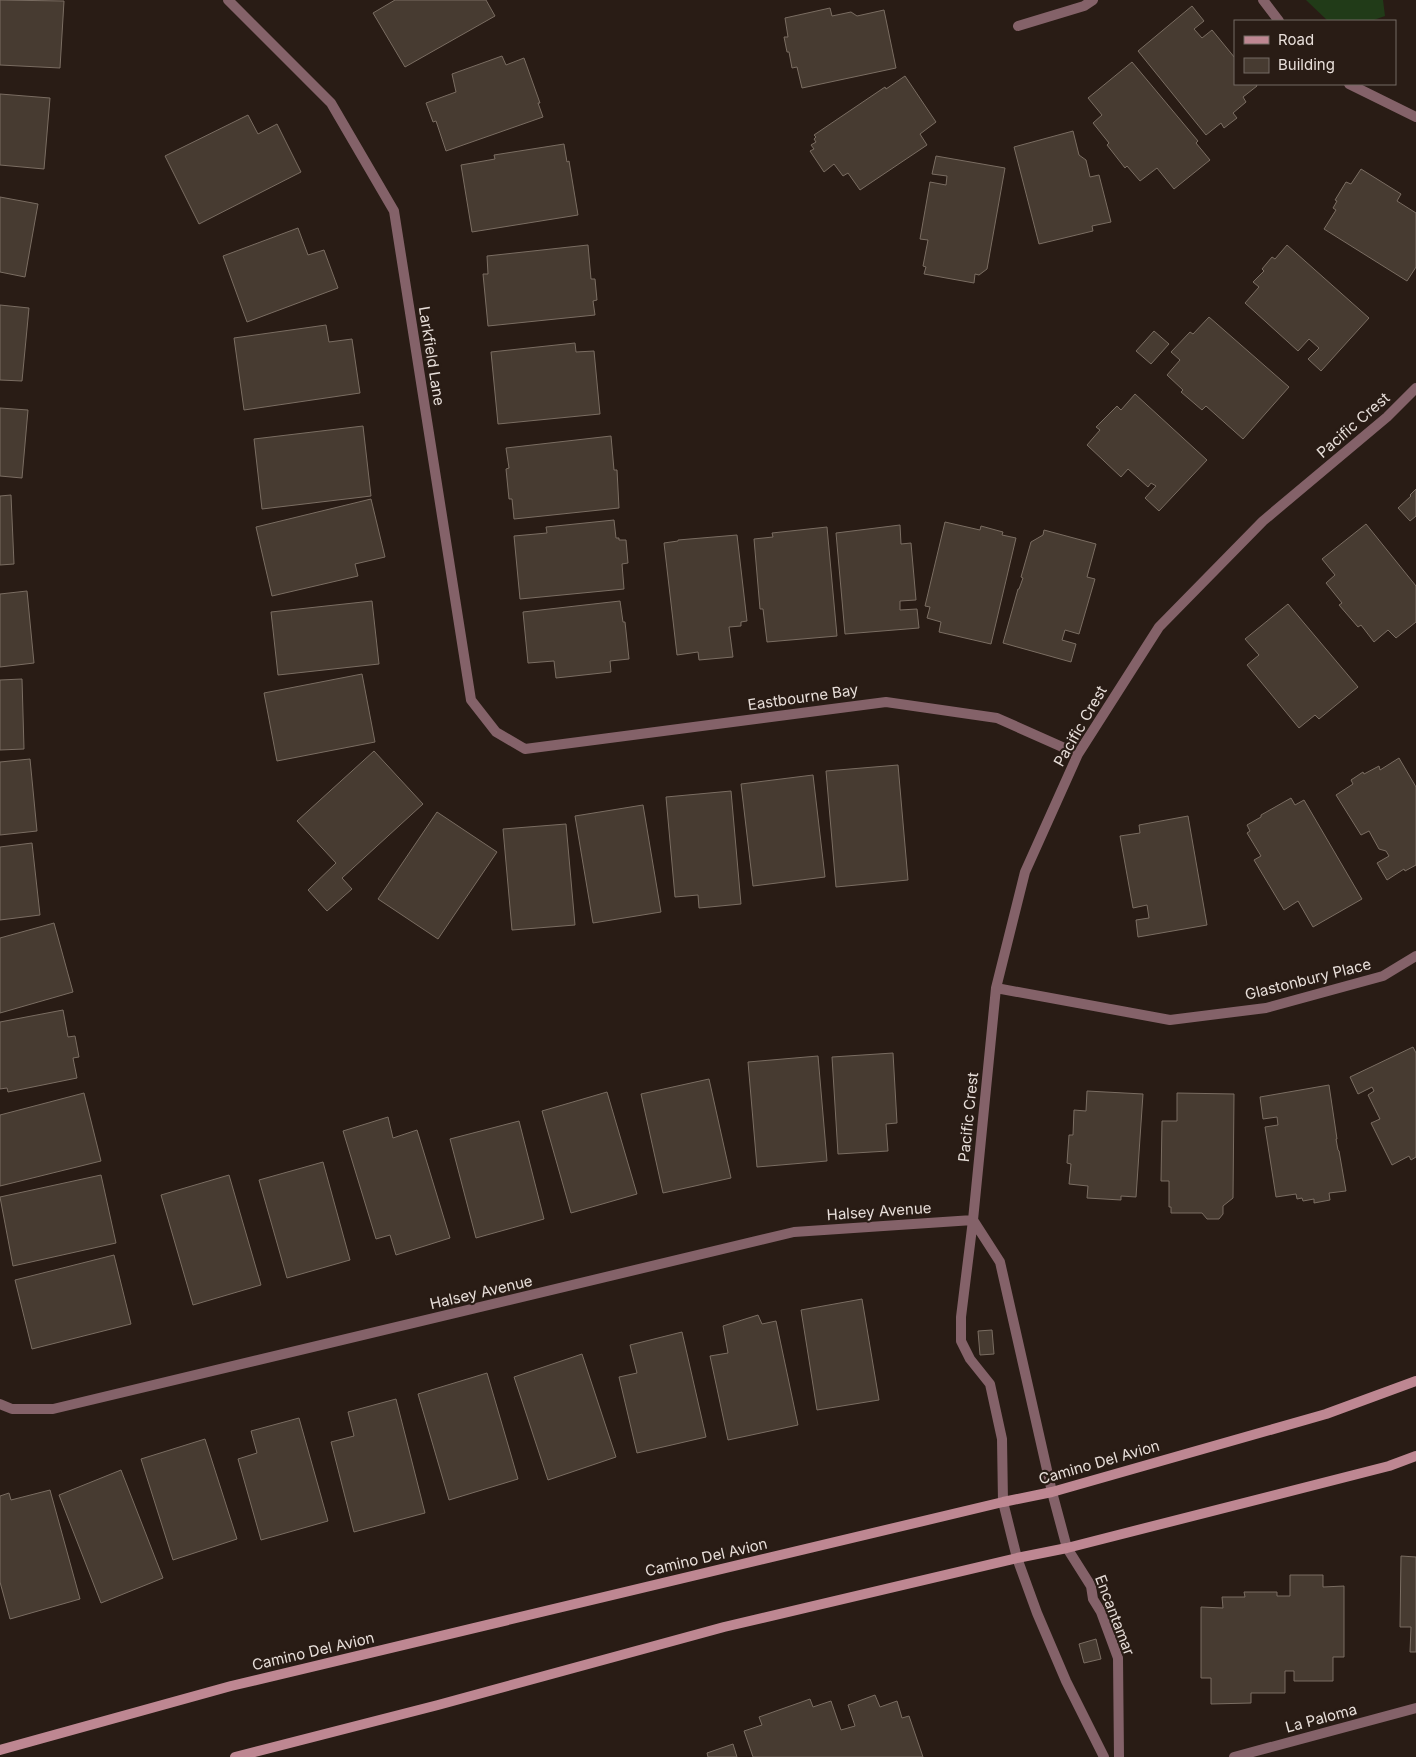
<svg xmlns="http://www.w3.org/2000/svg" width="1416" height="1757" font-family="Inter,sans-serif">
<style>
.green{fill:#213b18}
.building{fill:#473b31;stroke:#7a6d62}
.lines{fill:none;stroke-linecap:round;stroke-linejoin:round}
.street{stroke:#846269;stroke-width:10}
.secondary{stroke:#be8792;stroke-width:10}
.labels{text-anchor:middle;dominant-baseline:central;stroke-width:4.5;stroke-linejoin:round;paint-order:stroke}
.street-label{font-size:15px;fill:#e8dfda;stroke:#291c15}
</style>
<rect width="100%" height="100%" fill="#291c15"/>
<!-- green -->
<path class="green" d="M 1306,0 L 1383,0 L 1385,16 L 1371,21 L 1328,21 Z"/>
<!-- building -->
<path class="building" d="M 0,0 L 64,1 L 60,68 L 0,65 Z
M 395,0 L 486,0 L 495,16 L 405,67 L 373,13 Z
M 1192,6 L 1204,21 L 1194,29 L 1202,38 L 1212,30 L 1235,58 L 1235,84 L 1256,84 L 1257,86 L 1243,97 L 1246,102 L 1233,113 L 1237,118 L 1224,128 L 1221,123 L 1206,135 L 1138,51 Z
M 830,8 L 832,16 L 851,12 L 857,16 L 884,10 L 896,68 L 802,88 L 797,67 L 792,68 L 789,52 L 787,52 L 784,37 L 788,37 L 785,18 Z
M 502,56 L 506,65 L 524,58 L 540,103 L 538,103 L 543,117 L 446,151 L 436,121 L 433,122 L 426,103 L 456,92 L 452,74 Z
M 1132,62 L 1198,141 L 1196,143 L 1210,160 L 1174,189 L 1157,168 L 1140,181 L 1127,166 L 1125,168 L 1107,145 L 1109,143 L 1093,123 L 1102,115 L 1088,98 Z
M 905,76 L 936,122 L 920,134 L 927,145 L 860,190 L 848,173 L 843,176 L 834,164 L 824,172 L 810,151 L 814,149 L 811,145 L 816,142 L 814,139 L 816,137 L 814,135 L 885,87 L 886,89 Z
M 0,94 L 50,98 L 44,169 L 0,165 Z
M 248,115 L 258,134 L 277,124 L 301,172 L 199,224 L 165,156 Z
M 1073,131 L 1079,155 L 1086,160 L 1090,177 L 1099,175 L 1111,222 L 1092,226 L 1093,231 L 1039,244 L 1014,147 Z
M 564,144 L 567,162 L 569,161 L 578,215 L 472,232 L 461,165 L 495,159 L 494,155 Z
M 936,156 L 1005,168 L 987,269 L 979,275 L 975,274 L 974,283 L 924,274 L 926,267 L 923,266 L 928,240 L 920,239 L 930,182 L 946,185 L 947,176 L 932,174 Z
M 1361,169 L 1401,194 L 1397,201 L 1416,213 L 1416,267 L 1407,281 L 1324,229 L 1336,210 L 1333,208 L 1337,201 L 1335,200 L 1346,182 L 1351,184 Z
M 0,197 L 38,204 L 25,277 L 0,272 Z
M 298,228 L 308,255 L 324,250 L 338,288 L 247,322 L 223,256 Z
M 588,245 L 591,279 L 595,279 L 597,300 L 593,301 L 595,315 L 488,326 L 483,274 L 488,274 L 487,256 Z
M 1287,245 L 1369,318 L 1321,371 L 1308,359 L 1319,348 L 1309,339 L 1298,351 L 1245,303 L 1259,287 L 1253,282 L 1264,271 L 1262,269 L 1272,257 L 1275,259 Z
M 0,305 L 29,308 L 22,381 L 0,380 Z
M 1209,317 L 1289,387 L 1243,439 L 1206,406 L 1202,410 L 1181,392 L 1183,390 L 1167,375 L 1180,360 L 1171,352 L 1190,332 L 1193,334 Z
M 326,325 L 329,342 L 352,339 L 360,393 L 244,410 L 234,338 Z
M 1154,331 L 1169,344 L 1151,364 L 1136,351 Z
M 575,343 L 576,352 L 594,351 L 600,414 L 498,424 L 491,352 Z
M 1135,394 L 1207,460 L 1159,511 L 1145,498 L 1156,486 L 1151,483 L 1148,487 L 1128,469 L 1121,477 L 1087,445 L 1100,430 L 1096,427 L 1117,406 L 1121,410 Z
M 0,408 L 28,410 L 22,478 L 0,476 Z
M 363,426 L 371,496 L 262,509 L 254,439 Z
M 611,436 L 614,470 L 617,470 L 619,508 L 514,519 L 512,499 L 509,499 L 506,469 L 509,468 L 506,448 Z
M 1416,489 L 1416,516 L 1410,521 L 1398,508 L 1411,496 L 1410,495 Z
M 11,495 L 14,564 L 0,565 L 0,496 Z
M 371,499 L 385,557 L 355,564 L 358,576 L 272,596 L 256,527 Z
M 614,520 L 616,538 L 619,538 L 619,540 L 626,540 L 628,563 L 622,564 L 624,589 L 520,599 L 514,536 L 547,533 L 546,527 Z
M 945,522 L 980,530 L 981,526 L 1003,532 L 1002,535 L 1016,538 L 991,644 L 939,632 L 941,622 L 927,618 L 930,607 L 925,606 Z
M 1366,524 L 1416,586 L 1416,622 L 1396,638 L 1388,630 L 1374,642 L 1361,625 L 1358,627 L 1339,605 L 1342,603 L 1326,583 L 1335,575 L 1322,559 Z
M 900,525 L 901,544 L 911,543 L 916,600 L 900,601 L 900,610 L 917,609 L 919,628 L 845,634 L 836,533 Z
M 827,527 L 837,636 L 767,642 L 763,609 L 760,609 L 754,539 L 773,537 L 772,533 Z
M 1044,530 L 1096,544 L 1087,577 L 1095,579 L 1079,634 L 1065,630 L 1062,640 L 1076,644 L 1071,662 L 1003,643 L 1018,589 L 1019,589 L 1023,578 L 1021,577 L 1031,542 L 1043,535 Z
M 737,535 L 747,621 L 741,622 L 741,626 L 729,627 L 733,657 L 699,660 L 698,652 L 677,655 L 664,543 L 678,541 L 678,540 Z
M 27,591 L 34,663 L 0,667 L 0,594 Z
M 372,601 L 379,664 L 278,675 L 271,612 Z
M 620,601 L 623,622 L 625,622 L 629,659 L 610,661 L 611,672 L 556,678 L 554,661 L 528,663 L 523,612 Z
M 1288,604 L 1358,687 L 1319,719 L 1315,715 L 1299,728 L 1247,665 L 1259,655 L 1245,639 Z
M 362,674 L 375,742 L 277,761 L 264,693 Z
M 22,679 L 24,749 L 0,750 L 0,680 Z
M 374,751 L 423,804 L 342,878 L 352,889 L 327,911 L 308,890 L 336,863 L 297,821 Z
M 1399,758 L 1416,787 L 1416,865 L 1405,871 L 1404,869 L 1387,880 L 1377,863 L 1389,856 L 1386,851 L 1379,849 L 1369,831 L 1361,835 L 1336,795 L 1353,784 L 1351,780 L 1363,772 L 1364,774 L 1379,766 L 1380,770 Z
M 30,759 L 37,831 L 0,835 L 0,762 Z
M 898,765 L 908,880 L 836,887 L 826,771 Z
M 813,775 L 825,877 L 753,886 L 741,784 Z
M 731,791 L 741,904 L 699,908 L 698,895 L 675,897 L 666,797 Z
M 1291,798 L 1295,805 L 1304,800 L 1362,899 L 1313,927 L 1298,901 L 1284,910 L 1254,860 L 1261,856 L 1247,833 L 1250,831 L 1247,825 L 1261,817 L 1261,815 Z
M 643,805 L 661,912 L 593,923 L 575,816 Z
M 437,812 L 497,852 L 438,939 L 378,899 Z
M 1188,816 L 1207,925 L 1138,937 L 1136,920 L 1149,918 L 1147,905 L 1133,908 L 1120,836 L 1140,833 L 1139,825 Z
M 566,824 L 575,925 L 512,930 L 503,829 Z
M 32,843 L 40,915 L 0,920 L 0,847 Z
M 54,923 L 73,992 L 0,1013 L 0,938 Z
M 63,1010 L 68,1037 L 75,1036 L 79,1057 L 73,1058 L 77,1078 L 8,1092 L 7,1088 L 0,1089 L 0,1022 Z
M 1413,1047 L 1416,1053 L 1416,1157 L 1411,1160 L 1409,1156 L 1392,1165 L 1371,1123 L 1380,1119 L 1368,1095 L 1374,1091 L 1372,1087 L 1358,1094 L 1350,1077 Z
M 893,1053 L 897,1123 L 886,1124 L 888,1151 L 838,1154 L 832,1057 Z
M 818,1056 L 827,1161 L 757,1167 L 748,1062 Z
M 709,1079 L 731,1178 L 663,1193 L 641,1094 Z
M 1329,1085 L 1337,1139 L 1336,1139 L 1338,1150 L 1339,1151 L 1346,1191 L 1329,1193 L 1330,1200 L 1314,1203 L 1314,1199 L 1303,1201 L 1302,1198 L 1297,1199 L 1296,1194 L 1276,1197 L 1265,1127 L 1278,1125 L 1277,1117 L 1263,1119 L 1260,1097 Z
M 1087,1091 L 1143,1094 L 1136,1197 L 1121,1196 L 1121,1200 L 1087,1198 L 1088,1186 L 1069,1184 L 1071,1164 L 1067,1163 L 1069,1135 L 1073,1135 L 1074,1110 L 1086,1111 Z
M 607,1092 L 637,1194 L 571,1213 L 542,1111 Z
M 84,1093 L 101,1161 L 0,1186 L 0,1115 Z
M 1177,1093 L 1234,1094 L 1233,1198 L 1223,1206 L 1223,1214 L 1219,1219 L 1207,1219 L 1202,1213 L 1171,1213 L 1171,1207 L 1169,1207 L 1169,1181 L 1161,1181 L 1162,1121 L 1177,1121 Z
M 388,1117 L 393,1138 L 417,1130 L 450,1238 L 396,1255 L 390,1235 L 376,1239 L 343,1131 Z
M 519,1121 L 544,1219 L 476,1238 L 450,1139 Z
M 323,1162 L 350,1260 L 287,1278 L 259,1180 Z
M 101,1175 L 116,1243 L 13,1266 L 0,1197 Z
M 229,1175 L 261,1285 L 193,1305 L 161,1195 Z
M 114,1255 L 131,1324 L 32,1349 L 15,1280 Z
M 862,1299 L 879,1400 L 817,1410 L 801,1310 Z
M 758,1315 L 762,1324 L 776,1321 L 798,1425 L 728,1440 L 710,1356 L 728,1353 L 723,1326 Z
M 992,1330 L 994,1354 L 980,1355 L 978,1331 Z
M 682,1332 L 706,1437 L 637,1453 L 619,1377 L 637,1373 L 630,1345 Z
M 582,1354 L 616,1457 L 548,1480 L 514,1377 Z
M 487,1373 L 518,1479 L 449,1500 L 418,1394 Z
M 396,1399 L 425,1513 L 354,1532 L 331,1442 L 354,1436 L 348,1412 Z
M 299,1418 L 328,1521 L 261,1540 L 238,1459 L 257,1453 L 251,1431 Z
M 205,1439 L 237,1539 L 173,1560 L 141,1459 Z
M 121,1470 L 163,1578 L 101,1603 L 59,1495 Z
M 50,1490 L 80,1599 L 10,1619 L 0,1582 L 0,1496 L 9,1493 L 11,1500 Z
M 1401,1556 L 1416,1557 L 1416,1652 L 1410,1652 L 1411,1627 L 1400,1627 Z
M 1290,1575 L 1323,1575 L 1323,1587 L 1344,1586 L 1344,1657 L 1333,1657 L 1333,1681 L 1294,1681 L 1294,1671 L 1285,1671 L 1285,1693 L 1251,1693 L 1251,1703 L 1211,1704 L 1211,1678 L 1201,1678 L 1201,1607 L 1223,1608 L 1222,1597 L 1245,1597 L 1244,1592 L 1277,1592 L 1277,1596 L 1290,1596 Z
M 1096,1639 L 1101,1659 L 1084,1663 L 1079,1644 Z
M 875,1695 L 880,1707 L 897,1701 L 902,1718 L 909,1716 L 923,1757 L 753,1757 L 744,1731 L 762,1725 L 759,1717 L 810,1699 L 813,1707 L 831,1701 L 841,1730 L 855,1726 L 848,1705 Z
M 733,1744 L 737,1757 L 708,1757 L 707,1753 Z"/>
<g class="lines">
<!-- street -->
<path class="street" d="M 228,0 L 331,103 L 394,211 L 471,700 L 496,732 L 525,749 L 886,702 L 997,718 L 1078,754
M 1263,0 L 1279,21
M 1018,26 L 1084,6 L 1093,0
M 1349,84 L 1416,117
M 996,988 L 1170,1020 L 1266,1008 L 1383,976 L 1416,956
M 973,1220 L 1000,1262 L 1052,1492 L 1067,1548 L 1091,1586 L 1093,1599 L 1101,1612 L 1118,1658 L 1119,1757
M 0,1404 L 12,1409 L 53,1409 L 794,1232 L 973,1220
M 1104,1757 L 1066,1681 L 1037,1613 L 1017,1558 L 1003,1502 L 1002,1439 L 990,1384 L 970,1359 L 961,1341 L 961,1317 L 973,1220 L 996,988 L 1025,872 L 1078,754 L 1159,627 L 1263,521 L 1387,417 L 1416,388
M 1234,1757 L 1416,1708"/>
<!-- secondary -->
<path class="secondary" d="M 0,1750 L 231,1686 L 1003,1502 L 1052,1492 L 1326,1414 L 1416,1381
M 235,1757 L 438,1705 L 724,1627 L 1017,1558 L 1067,1548 L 1389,1466 L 1416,1456"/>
</g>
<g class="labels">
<!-- street labels -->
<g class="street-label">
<text transform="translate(432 356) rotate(81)">Larkfield Lane</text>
<text transform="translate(1353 425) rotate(-41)">Pacific Crest</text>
<text transform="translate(803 697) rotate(-8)">Eastbourne Bay</text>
<text transform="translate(1080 726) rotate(-60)">Pacific Crest</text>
<text transform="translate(1308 979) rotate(-14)">Glastonbury Place</text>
<text transform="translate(968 1117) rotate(-84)">Pacific Crest</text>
<text transform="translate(879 1211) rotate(-4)">Halsey Avenue</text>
<text transform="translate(481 1292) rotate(-13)">Halsey Avenue</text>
<text transform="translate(1099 1462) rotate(-16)">Camino Del Avion</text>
<text transform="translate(706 1557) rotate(-13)">Camino Del Avion</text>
<text transform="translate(1115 1615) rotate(69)">Encantamar</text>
<text transform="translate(313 1651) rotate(-13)">Camino Del Avion</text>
<text transform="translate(1321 1718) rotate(-15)">La Paloma</text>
</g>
</g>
<!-- legend -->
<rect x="1234" y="20" width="162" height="65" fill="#291c15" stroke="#756a64"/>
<rect x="1244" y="36" width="25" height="8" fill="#be8792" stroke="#756a64"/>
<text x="1278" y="45" font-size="15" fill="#e8dfda">Road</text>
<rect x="1244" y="58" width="25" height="15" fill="#473b31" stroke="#756a64"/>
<text x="1278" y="70" font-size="15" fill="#e8dfda">Building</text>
</svg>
